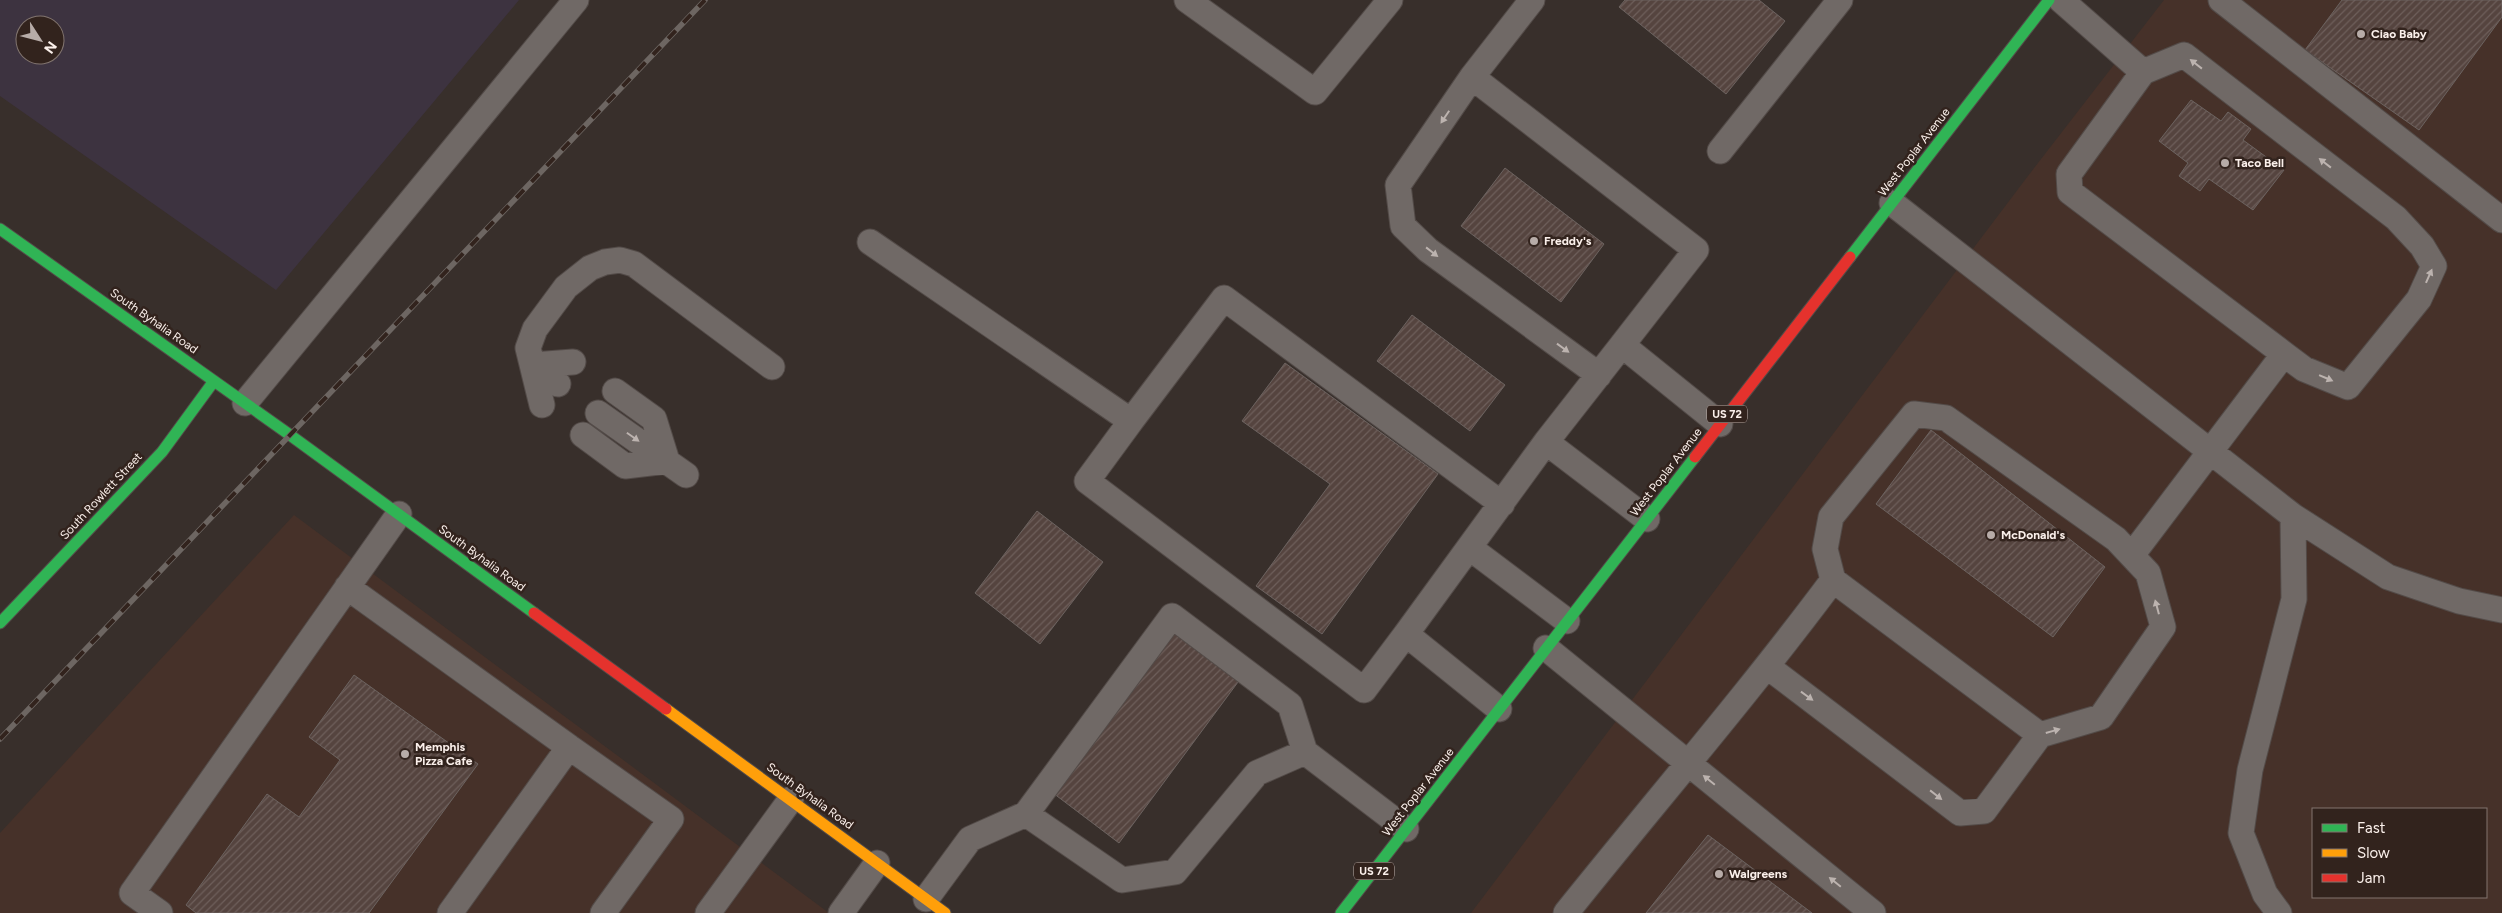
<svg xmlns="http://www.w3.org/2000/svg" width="2502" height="913" font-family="Figtree,sans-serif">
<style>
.built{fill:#463129;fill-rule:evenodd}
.industrial{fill:#3d3340;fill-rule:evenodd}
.building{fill:url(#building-hatch);stroke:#6c6360}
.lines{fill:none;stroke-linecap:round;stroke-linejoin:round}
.lane-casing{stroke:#534b48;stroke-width:27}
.fast-casing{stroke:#534b48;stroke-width:13}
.slow-casing{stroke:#534b48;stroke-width:13}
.jam-casing{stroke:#534b48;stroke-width:13}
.lane{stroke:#706966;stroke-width:25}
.fast{stroke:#30b455;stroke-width:11}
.slow{stroke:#ff9f0a;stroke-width:11}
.jam{stroke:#e5322d;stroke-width:11}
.rail-casing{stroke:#6d6662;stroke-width:5.5}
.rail{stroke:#32231d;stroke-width:4;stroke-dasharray:11;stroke-linecap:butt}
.oneway{fill:#bcb3af}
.poi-dot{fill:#b7aca8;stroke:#32231d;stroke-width:2}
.labels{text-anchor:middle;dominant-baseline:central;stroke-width:5;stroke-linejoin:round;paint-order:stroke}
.shield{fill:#32231d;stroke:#bfb2ad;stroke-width:1}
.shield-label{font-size:11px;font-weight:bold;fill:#fbf0eb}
.poi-label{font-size:12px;font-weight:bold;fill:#fbf0eb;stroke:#32231d;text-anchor:start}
.street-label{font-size:12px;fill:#fbf0eb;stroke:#32231d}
</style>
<defs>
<pattern id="building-hatch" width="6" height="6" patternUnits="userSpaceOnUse" patternTransform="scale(1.25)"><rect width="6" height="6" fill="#55443f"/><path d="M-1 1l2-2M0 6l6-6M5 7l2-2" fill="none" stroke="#6e5f5b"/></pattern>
</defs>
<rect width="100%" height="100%" fill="#382f2b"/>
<!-- built -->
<path class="built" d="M 2164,0 L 2502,0 L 2502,913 L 1471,913 L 2028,176 ZM 2313,809 L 2486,809 L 2486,897 L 2313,897 Z
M 294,515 L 829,913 L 0,913 L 0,833 Z"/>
<!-- industrial -->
<path class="industrial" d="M 0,0 L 519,0 L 276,290 L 0,96 ZM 25,25 L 55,25 L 55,55 L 25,55 Z"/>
<!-- building -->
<path class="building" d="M 1625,0 L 1759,0 L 1785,21 L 1726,94 L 1619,7 Z
M 2342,0 L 2502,0 L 2502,17 L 2419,130 L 2305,50 Z
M 2191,100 L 2221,121 L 2228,112 L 2251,129 L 2243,140 L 2284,170 L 2253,210 L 2209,179 L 2200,191 L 2179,176 L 2188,163 L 2159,141 Z
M 1505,168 L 1604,244 L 1561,302 L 1461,226 Z
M 1412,315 L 1505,385 L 1470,431 L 1377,361 Z
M 1285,363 L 1438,474 L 1322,634 L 1256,586 L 1330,484 L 1242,421 Z
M 1931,430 L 2105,567 L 2053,637 L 1876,504 Z
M 1037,511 L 1103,562 L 1040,644 L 975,593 Z
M 1175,629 L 1241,678 L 1119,843 L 1053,793 Z
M 354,675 L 478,764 L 369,913 L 196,913 L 186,905 L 267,794 L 299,817 L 340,760 L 309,737 Z
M 1708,835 L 1812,913 L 1646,913 Z"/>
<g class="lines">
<!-- lane casing -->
<g class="lane-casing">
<path id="lane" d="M 1187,0 L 1315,92 L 1390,0
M 1532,0 L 1472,77 L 1696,250 L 1622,345 L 1720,424
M 2061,0 L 2143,72 L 2069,174 L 2070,192 L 2284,354 L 2132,555
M 2221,0 L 2502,220
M 2143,72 L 2184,55 L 2396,218 L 2422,246 L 2434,266 L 2419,299 L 2348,387 L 2304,369 L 2284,354
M 1472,77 L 1398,185 L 1403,226 L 1428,250 L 1599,375
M 1720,151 L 1840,0
M 1892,203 L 2293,516 L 2294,599 L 2250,770 L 2241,833 L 2265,894 L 2279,913
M 870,242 L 1131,421 L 1087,481 L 1364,690 L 1406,634
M 533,365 L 573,362
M 533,365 L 558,384
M 615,391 L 654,419 L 667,461
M 245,403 L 576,0
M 542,405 L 528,348 L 535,329 L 566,287 L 590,268 L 605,262 L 620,260 L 634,264 L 772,367
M 598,413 L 686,475
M 1131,421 L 1224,298 L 1502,504
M 583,435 L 625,466 L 667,461
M 1546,442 L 1647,519
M 2293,516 L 2388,577 L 2459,601 L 2502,610
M 1470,548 L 1567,621
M 347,587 L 569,747
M 1546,648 L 1873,913
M 1768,667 L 1960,813 L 1984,811 L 2040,735 L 2101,717 L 2163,627 L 2148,573 L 2116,539 L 1946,418 L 1914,414 L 1831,517 L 1825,549 L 1833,580 L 2040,735
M 1499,709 L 1406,634 L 1546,442 L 1622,345
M 1026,814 L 1172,616 L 1290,705 L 1305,752
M 926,899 L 970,839 L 1026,814 L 1122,880 L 1175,872 L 1257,773 L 1305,752 L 1406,829
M 160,913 L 132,893 L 399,514
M 450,913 L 569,747 L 671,819 L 603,913
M 708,913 L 791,799
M 841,913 L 877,863
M 1566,913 C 1655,802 1748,694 1833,580"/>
</g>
<!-- fast casing -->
<g class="fast-casing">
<path id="fast" d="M 0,229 L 290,435 L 534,613
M 1850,257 L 2049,0
M 0,623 L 162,452 L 214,381
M 1341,913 L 1695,457"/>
</g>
<!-- slow casing -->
<g class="slow-casing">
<path id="slow" d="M 666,709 L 945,913"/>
</g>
<!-- jam casing -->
<g class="jam-casing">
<path id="jam" d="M 1695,457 L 1850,257
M 534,613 L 666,709"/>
</g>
<!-- lane -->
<use href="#lane" class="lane"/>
<!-- fast -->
<use href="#fast" class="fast"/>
<!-- slow -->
<use href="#slow" class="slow"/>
<!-- jam -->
<use href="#jam" class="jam"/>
<!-- rail casing -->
<g class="rail-casing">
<path id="rail" d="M 0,739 L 705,0"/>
</g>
<!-- rail -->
<use href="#rail" class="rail"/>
</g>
<!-- one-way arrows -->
<defs><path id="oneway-solid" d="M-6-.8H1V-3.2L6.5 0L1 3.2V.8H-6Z" transform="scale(1.25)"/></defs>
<g class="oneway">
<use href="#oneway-solid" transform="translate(2196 64) rotate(-142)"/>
<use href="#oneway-solid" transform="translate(1445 117) rotate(124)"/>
<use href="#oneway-solid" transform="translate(2325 163) rotate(-142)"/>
<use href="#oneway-solid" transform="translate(1432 252) rotate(38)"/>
<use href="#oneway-solid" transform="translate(2429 276) rotate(-66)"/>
<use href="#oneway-solid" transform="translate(1563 348) rotate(36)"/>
<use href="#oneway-solid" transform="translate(2326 378) rotate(23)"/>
<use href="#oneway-solid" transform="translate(633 437) rotate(35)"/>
<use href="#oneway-solid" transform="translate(2157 607) rotate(-105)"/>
<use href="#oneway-solid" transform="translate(1807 696) rotate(36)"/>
<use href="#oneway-solid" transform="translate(2053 731) rotate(-16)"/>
<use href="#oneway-solid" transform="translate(1709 780) rotate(-141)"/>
<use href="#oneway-solid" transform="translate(1936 795) rotate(38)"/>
<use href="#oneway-solid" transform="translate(1835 882) rotate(-141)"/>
</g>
<!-- markers -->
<g class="poi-dot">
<circle cx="2361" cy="34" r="5"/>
<circle cx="2225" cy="163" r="5"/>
<circle cx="1534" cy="241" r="5"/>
<circle cx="1991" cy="535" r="5"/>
<circle cx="405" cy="754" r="5"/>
<circle cx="1719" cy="874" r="5"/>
</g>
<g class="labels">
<!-- shield labels -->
<g class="shield">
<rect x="1707" y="405.5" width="40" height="17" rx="4"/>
<rect x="1354" y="862.5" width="40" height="17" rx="4"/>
</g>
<g class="shield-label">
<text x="1727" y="414">US 72</text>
<text x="1374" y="871">US 72</text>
</g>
<!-- poi labels -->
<g class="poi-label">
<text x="2371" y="34">Ciao Baby</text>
<text x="2235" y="163">Taco Bell</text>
<text x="1544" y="241">Freddy's</text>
<text x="2001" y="535">McDonald's</text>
<text x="415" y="747">Memphis<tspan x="415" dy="14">Pizza Cafe</tspan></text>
<text x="1729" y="874">Walgreens</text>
</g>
<!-- street labels -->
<g class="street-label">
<text transform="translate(1914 152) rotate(-52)">West Poplar Avenue</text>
<text transform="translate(154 321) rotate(35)">South Byhalia Road</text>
<text transform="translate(1666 472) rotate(-52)">West Poplar Avenue</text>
<text transform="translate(101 496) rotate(-47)">South Rowlett Street</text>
<text transform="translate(482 558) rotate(36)">South Byhalia Road</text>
<text transform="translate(1418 792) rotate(-52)">West Poplar Avenue</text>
<text transform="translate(810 796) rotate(36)">South Byhalia Road</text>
</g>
</g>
<!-- legend -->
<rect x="2312" y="808" width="175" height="90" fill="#32231d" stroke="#82756f"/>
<rect x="2322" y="824" width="25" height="8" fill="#30b455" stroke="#82756f"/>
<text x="2357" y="833" font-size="15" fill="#fbf0eb">Fast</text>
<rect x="2322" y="849" width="25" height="8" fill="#ff9f0a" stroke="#82756f"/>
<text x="2357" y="858" font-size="15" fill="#fbf0eb">Slow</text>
<rect x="2322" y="874" width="25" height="8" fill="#e5322d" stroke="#82756f"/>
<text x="2357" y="883" font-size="15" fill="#fbf0eb">Jam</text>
<!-- north arrow -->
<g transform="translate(40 40) rotate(126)"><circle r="24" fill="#32231d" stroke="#82756f"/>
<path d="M0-4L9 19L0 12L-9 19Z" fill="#b7aca8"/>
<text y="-8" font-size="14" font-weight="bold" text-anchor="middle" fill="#fbf0eb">N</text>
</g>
</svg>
